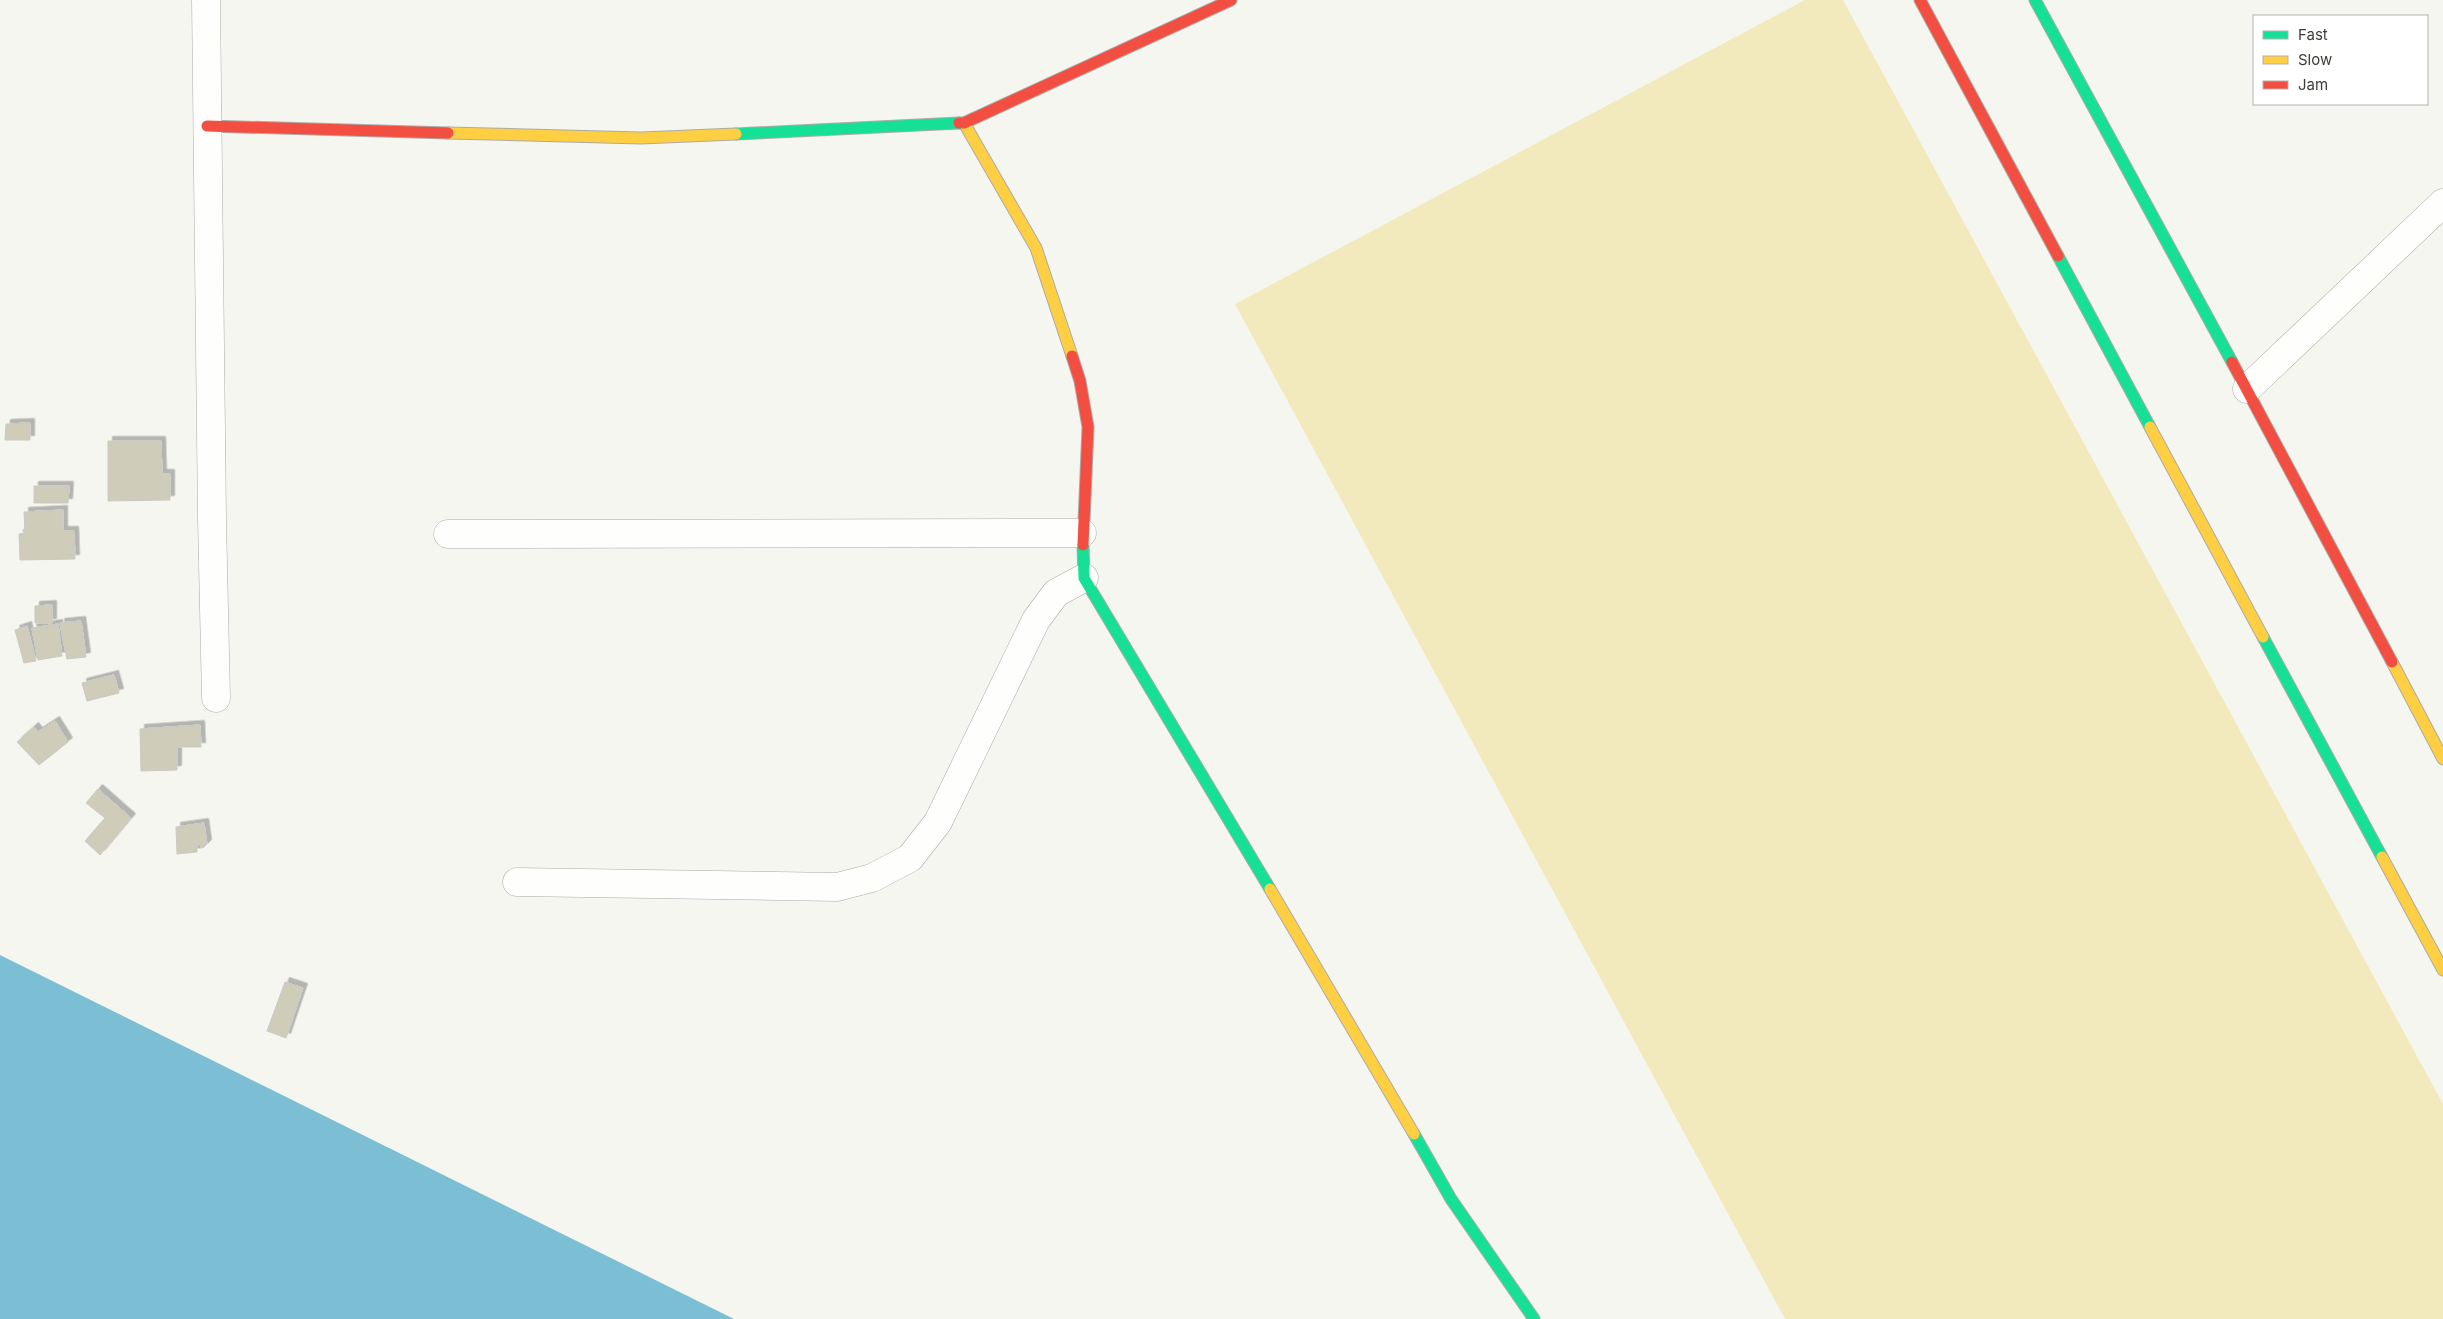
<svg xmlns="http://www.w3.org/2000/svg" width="2443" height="1319" font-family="Inter,sans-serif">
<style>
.green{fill:#f2eabc}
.water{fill:#7cbfd5}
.building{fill:#d0ccba;stroke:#cac9c5;filter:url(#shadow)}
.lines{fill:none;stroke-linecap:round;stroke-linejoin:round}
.street-casing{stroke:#acaba6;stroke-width:29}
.fast-casing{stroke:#acaba6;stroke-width:13}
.slow-casing{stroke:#acaba6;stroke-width:13}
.jam-casing{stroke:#acaba6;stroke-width:13}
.street{stroke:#fefefd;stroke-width:28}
.fast{stroke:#16e098;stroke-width:11}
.slow{stroke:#ffcf43;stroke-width:11}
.jam{stroke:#f24e42;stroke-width:11}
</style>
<defs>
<filter id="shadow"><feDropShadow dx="4.5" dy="-4.5" stdDeviation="0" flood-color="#0004"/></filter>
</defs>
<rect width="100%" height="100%" fill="#f6f6f0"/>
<!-- green -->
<path class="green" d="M 1805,0 L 1843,0 L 2443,1104 L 2443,1319 L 1785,1319 L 1235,304 Z"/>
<!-- water -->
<path class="water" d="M 0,955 L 734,1319 L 0,1319 Z"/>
<!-- building -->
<path class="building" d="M 30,423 L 30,440 L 5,440 L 6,424 Z
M 108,441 L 161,441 L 162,474 L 170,474 L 170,500 L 108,501 Z
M 34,486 L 69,486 L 68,503 L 34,503 Z
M 63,510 L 63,531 L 74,531 L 75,559 L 20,560 L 19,534 L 25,533 L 24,512 Z
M 52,605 L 52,623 L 35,623 L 35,606 Z
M 81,621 L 86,657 L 67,659 L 60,623 Z
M 58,624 L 62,656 L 38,660 L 32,628 Z
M 27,626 L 36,661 L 24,663 L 15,630 Z
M 114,675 L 119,693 L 87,701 L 82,683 Z
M 55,721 L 68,742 L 39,765 L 17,742 L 34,727 L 38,732 Z
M 200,725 L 201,747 L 177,747 L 177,770 L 141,771 L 140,729 Z
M 98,789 L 131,818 L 100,855 L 85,841 L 105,818 L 86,803 Z
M 204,823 L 207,844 L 203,848 L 197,843 L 197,852 L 177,854 L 176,827 Z
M 285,982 L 303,988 L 286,1038 L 267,1031 Z"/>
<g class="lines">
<!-- street casing -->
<g class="street-casing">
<path id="street" d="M 206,0 L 212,519 L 216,698
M 2247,389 L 2443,203
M 448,534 L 1082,533
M 517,882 L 837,887 L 872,878 L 910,858 L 938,822 L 1036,620 L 1056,593 L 1084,578"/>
</g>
<!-- fast casing -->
<g class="fast-casing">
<path id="fast" d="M 2035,0 L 2232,362
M 736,134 L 959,123
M 2058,256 L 2150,427
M 1083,545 L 1084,578 L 1270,889
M 2263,637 L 2382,857
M 1414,1134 L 1451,1199 L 1534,1319"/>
</g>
<!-- slow casing -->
<g class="slow-casing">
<path id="slow" d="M 964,123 L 1036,248 L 1072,356
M 448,133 L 641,138 L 736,134
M 2150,427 L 2263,637
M 2392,662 L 2443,759
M 2382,857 L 2443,970
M 1270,889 L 1414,1134"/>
</g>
<!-- jam casing -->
<g class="jam-casing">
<path id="jam" d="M 1920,0 L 2058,256
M 959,123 L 964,123 L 1231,0
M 207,126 L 448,133
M 1072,356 L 1080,381 L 1088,427 L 1083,545
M 2232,362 L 2392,662"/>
</g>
<!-- street -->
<use href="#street" class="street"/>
<!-- fast -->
<use href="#fast" class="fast"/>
<!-- slow -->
<use href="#slow" class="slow"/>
<!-- jam -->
<use href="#jam" class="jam"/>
</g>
<!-- legend -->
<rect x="2253" y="15" width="175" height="90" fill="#ffffff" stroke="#b2b1af"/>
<rect x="2263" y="31" width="25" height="8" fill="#16e098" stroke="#b2b1af"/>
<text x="2298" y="40" font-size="15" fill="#3e3d38">Fast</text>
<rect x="2263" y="56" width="25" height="8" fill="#ffcf43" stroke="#b2b1af"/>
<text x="2298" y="65" font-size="15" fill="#3e3d38">Slow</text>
<rect x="2263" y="81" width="25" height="8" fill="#f24e42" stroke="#b2b1af"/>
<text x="2298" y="90" font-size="15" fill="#3e3d38">Jam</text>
</svg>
